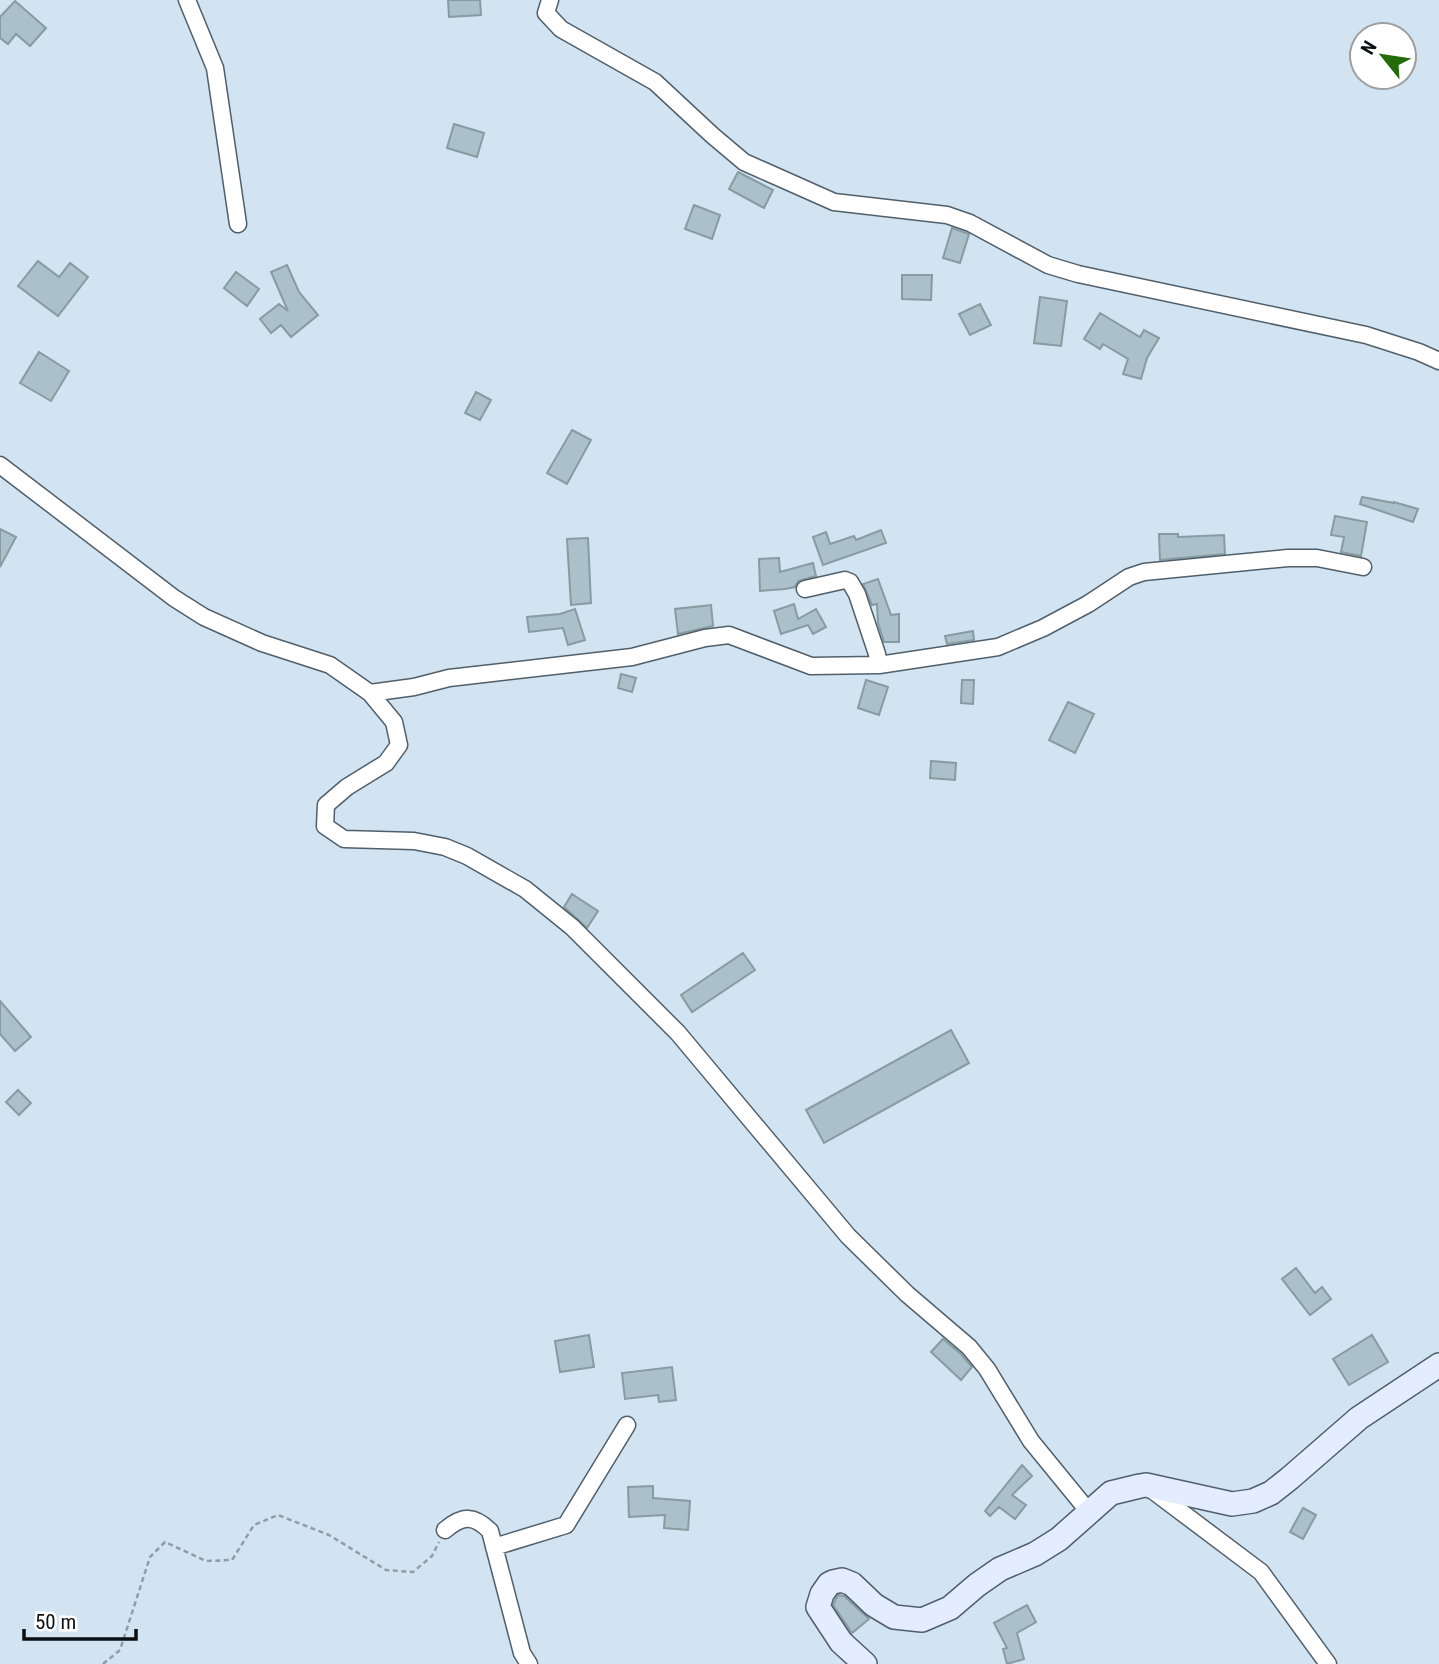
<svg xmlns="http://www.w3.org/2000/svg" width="1439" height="1664" font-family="'Roboto Condensed',sans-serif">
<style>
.building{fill:#abc1c9;stroke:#869ba2;stroke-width:2}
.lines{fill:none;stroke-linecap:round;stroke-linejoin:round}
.street-casing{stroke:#505f6a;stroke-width:19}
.secondary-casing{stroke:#505f6a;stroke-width:26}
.path{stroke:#909da8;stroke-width:2.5;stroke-dasharray:5 3.5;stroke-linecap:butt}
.street{stroke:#fff;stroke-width:16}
.secondary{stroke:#e3edff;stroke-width:23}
</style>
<rect width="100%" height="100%" fill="#d2e3f1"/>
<!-- building -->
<path class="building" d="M 448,0 L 480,0 L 481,15 L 449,17 Z
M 15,1 L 46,28 L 30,46 L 16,34 L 8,44 L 0,38 L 0,17 Z
M 454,124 L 484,133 L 477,157 L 447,148 Z
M 738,172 L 773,190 L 764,208 L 729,189 Z
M 694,205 L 720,215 L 712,239 L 685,229 Z
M 952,228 L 969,234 L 960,263 L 943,258 Z
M 38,261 L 59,277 L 70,263 L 88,277 L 58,316 L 18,286 Z
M 287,265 L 299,292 L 318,315 L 291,337 L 281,325 L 271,333 L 260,319 L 279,304 L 288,311 L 271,272 Z
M 236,272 L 259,289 L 247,306 L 224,288 Z
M 902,275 L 932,275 L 931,300 L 902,299 Z
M 1040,297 L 1067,301 L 1061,346 L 1034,343 Z
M 980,304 L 991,325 L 970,335 L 959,314 Z
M 1100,313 L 1140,337 L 1144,330 L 1159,338 L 1147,358 L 1141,379 L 1123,374 L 1128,359 L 1103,344 L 1100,349 L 1084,339 Z
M 39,352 L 69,371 L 51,401 L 20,383 Z
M 476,392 L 491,400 L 480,420 L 465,413 Z
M 572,430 L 591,440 L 567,484 L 547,473 Z
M 1362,497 L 1394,503 L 1394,502 L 1418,509 L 1413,522 L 1360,504 Z
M 1335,516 L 1367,522 L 1361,556 L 1341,552 L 1344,537 L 1331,535 Z
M 0,529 L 16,537 L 0,567 Z
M 881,530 L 886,543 L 823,565 L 813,537 L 826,532 L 830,544 L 854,536 L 856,540 Z
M 1159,534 L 1178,534 L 1178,537 L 1224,535 L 1225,554 L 1160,560 Z
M 588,538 L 591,603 L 571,605 L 567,539 Z
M 779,558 L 780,572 L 813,563 L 816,576 L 798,581 L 795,587 L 785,589 L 760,591 L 759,559 Z
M 878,579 L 891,615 L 899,614 L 899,642 L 884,642 L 878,623 L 877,604 L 872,605 L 863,584 Z
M 794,604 L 798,619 L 816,609 L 826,627 L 813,634 L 808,625 L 781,634 L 774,611 Z
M 711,605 L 713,626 L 678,634 L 675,609 Z
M 575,609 L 585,640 L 568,645 L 563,628 L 529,632 L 527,617 L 560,614 Z
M 973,631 L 974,640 L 947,644 L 945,636 Z
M 621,674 L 636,678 L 632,692 L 618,688 Z
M 866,680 L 888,687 L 879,715 L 858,708 Z
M 962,680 L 974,680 L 973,704 L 961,703 Z
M 1068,702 L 1094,714 L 1075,753 L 1049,740 Z
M 931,761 L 956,763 L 955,780 L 930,778 Z
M 572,894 L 598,911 L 587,928 L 564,907 Z
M 743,953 L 755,970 L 692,1012 L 681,995 Z
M 0,1001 L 31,1037 L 15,1051 L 0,1034 Z
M 951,1030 L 969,1063 L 824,1143 L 806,1110 Z
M 18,1090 L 31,1103 L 19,1115 L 6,1102 Z
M 1296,1268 L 1315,1293 L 1322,1287 L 1331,1299 L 1310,1315 L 1282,1279 Z
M 589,1335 L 594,1367 L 560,1372 L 555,1341 Z
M 1372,1335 L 1388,1362 L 1349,1385 L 1333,1359 Z
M 943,1339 L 961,1354 L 972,1367 L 961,1380 L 931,1352 Z
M 672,1367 L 676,1400 L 659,1402 L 658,1395 L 625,1399 L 622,1373 Z
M 1022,1465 L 1032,1476 L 1012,1495 L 1026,1505 L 1015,1519 L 999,1507 L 990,1516 L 985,1511 Z
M 653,1486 L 653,1498 L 690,1501 L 688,1530 L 664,1528 L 665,1515 L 629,1517 L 628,1487 Z
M 1303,1508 L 1316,1515 L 1303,1539 L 1290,1532 Z
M 838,1595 L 844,1596 L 869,1619 L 852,1633 L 833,1605 Z
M 1027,1605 L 1036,1622 L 1017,1633 L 1024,1659 L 1007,1664 L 1003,1649 L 1007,1648 L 994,1623 Z"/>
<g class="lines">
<!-- street casing -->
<g class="street-casing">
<path id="street" d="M 187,0 L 215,68 L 238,224
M 550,0 L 546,13 L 561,29 L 655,82 L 712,135 L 744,162 L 834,202 L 947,215 L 970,223 L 1048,265 L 1078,274 L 1366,335 L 1419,352 L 1439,361
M 0,465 L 174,598 L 204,617 L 262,643 L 330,665 L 370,693 L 394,722 L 399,745 L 386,763 L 347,787 L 326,805 L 325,826 L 344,839 L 414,841 L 445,847 L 467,856 L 525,889 L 572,927 L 678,1033 L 848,1236 L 907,1294 L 969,1347 L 987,1369 L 1031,1441 L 1089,1512
M 805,589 L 845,580 L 850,582 L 857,594 L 877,654 L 879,665
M 370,693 L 414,687 L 449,678 L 632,657 L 705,638 L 729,635 L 811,666 L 879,665 L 998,647 L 1043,628 L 1088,604 L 1129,577 L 1144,572 L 1288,558 L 1317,558 L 1363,567
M 1152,1490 L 1261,1572 L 1328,1664
M 445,1530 C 463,1515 474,1515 490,1531 L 522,1653 L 529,1664
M 494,1547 L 566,1525 L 627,1425"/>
</g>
<!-- secondary casing -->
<g class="secondary-casing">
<path id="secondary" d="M 865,1664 L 841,1642 L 818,1607 L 822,1594 L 829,1584 L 833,1582 L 842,1580 L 852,1584 L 874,1605 L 894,1617 L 922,1620 L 950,1608 L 977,1585 L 1000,1569 L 1035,1554 L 1059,1539 L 1111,1493 L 1140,1486 L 1146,1485 L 1232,1504 L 1253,1501 L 1271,1493 L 1290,1478 L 1359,1418 L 1439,1365"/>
</g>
<!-- path -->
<path class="path" d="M 103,1664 L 120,1650 L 150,1557 L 165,1542 L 206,1561 L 232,1560 L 254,1525 L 278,1515 L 329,1535 L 386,1570 L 413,1572 L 432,1556 L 439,1542"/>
<!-- street -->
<use href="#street" class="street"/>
<!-- secondary -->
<use href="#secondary" class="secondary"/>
</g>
<!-- north arrow -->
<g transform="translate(1383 56) rotate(300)"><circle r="33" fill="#ffffff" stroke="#9d9fa1" stroke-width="2"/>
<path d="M0-5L12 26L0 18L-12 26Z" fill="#226c0b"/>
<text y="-10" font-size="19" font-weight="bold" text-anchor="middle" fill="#0a1014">N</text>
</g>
<!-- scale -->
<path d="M24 1629v10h112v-10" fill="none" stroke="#0a1014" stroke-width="3.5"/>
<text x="35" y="1629" font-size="21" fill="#0a1014" stroke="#ffffff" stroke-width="5" paint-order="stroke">50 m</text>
</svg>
